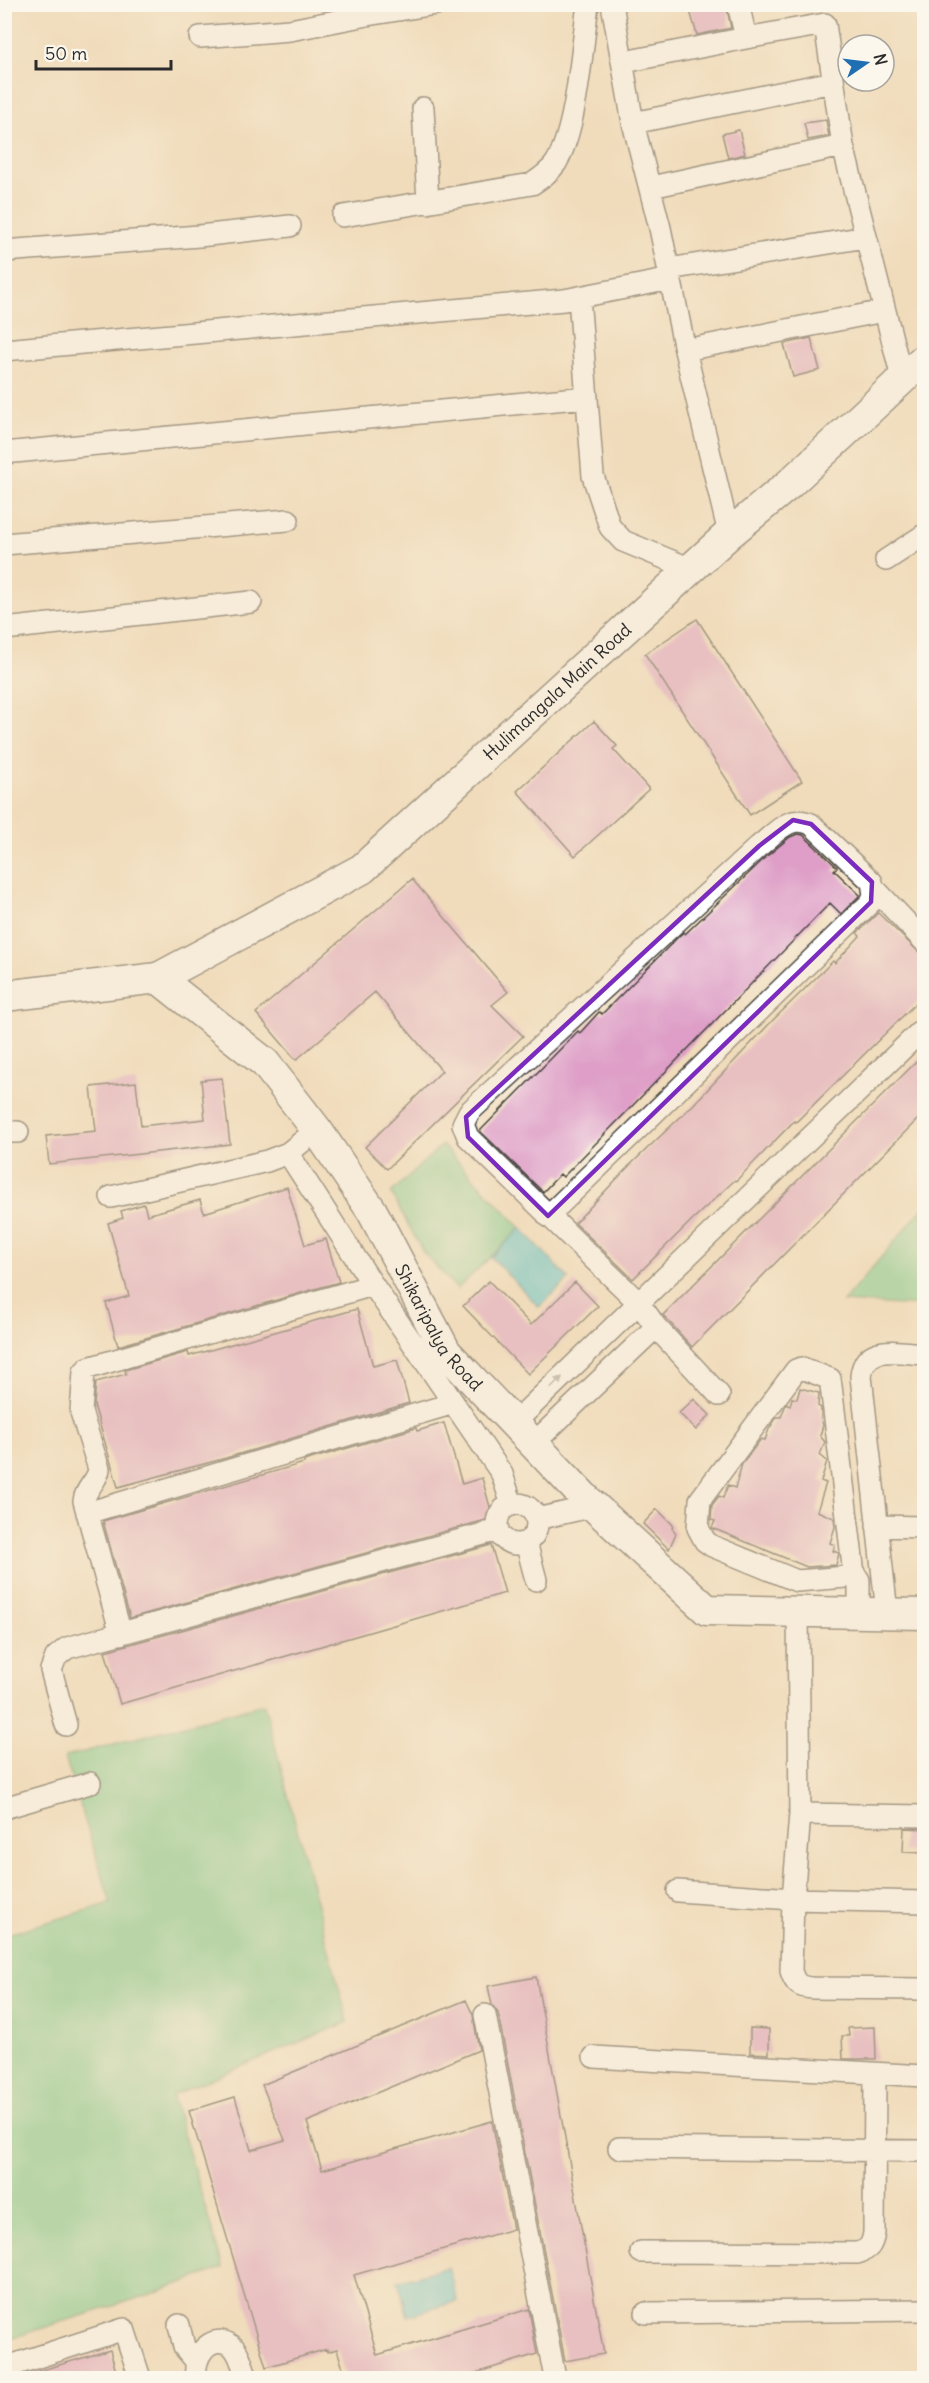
<svg xmlns="http://www.w3.org/2000/svg" width="929" height="2383" font-family="Delius,sans-serif">
<style>
.green{fill:#77cc8f;stroke:#517c5d;stroke-width:1.5}
.water{fill:#58c5cf;stroke:#42787d;stroke-width:1.5}
.building{fill:#de9ec7}
.lines{fill:none;stroke-linecap:round;stroke-linejoin:round}
.street-casing{stroke:#494641;stroke-width:24}
.secondary-casing{stroke:#494641;stroke-width:33}
.street{stroke:#fff;stroke-width:21}
.secondary{stroke:#fff;stroke-width:30}
.oneway{fill:#a0a0a0}
.marked{fill:none;stroke:#7b2cbf;stroke-width:4.5;stroke-linejoin:round}
.labels{text-anchor:middle;dominant-baseline:central;stroke-width:4.5;stroke-linejoin:round;paint-order:stroke}
.street-label{font-size:18px;fill:#2b2b2b;stroke:#fbf7ec}
</style>
<rect width="100%" height="100%" fill="#fbf7ec"/>
<filter id="ink" filterUnits="userSpaceOnUse"><feTurbulence type="fractalNoise" baseFrequency=".0167" numOctaves="2"/><feDisplacementMap in="SourceGraphic" scale="12" xChannelSelector="R" yChannelSelector="G"/><feConvolveMatrix kernelMatrix="1 2 1 2 8 2 1 2 1" color-interpolation-filters="sRGB"/></filter>
<filter id="wash" filterUnits="userSpaceOnUse"><feTurbulence type="fractalNoise" baseFrequency=".008" numOctaves="4" result="noise"/><feDisplacementMap in="SourceGraphic" scale="24" xChannelSelector="R" yChannelSelector="G"/><feGaussianBlur stdDeviation="1.35" result="paint"/><feColorMatrix in="noise" values="0 0 0 0 0 0 0 0 0 0 0 0 0 0 0 0 0 1.4 0 .05"/><feComposite in="paint" operator="in"/></filter>
<g filter="url(#wash)">
<rect width="100%" height="100%" fill="#f0dcbb"/>
<!-- green -->
<path class="green" d="M 442,1145 L 521,1228 L 457,1289 L 423,1252 L 391,1193 Z
M 924,1207 L 924,1306 L 843,1302 Z
M 264,1704 L 348,2022 L 172,2095 L 223,2268 L 151,2294 L 5,2340 L 4,1935 L 111,1903 L 65,1757 Z"/>
<!-- water -->
<path class="water" d="M 521,1228 L 569,1279 L 539,1307 L 491,1257 Z
M 448,2267 L 458,2301 L 408,2316 L 398,2281 Z"/>
<g id="blocks">
<!-- building -->
<path class="building" d="M 688,4 L 726,4 L 731,28 L 697,35 Z
M 826,120 L 829,136 L 808,140 L 804,123 Z
M 739,130 L 745,154 L 728,158 L 722,134 Z
M 811,338 L 820,370 L 793,377 L 784,344 Z
M 697,619 L 802,781 L 750,815 L 645,654 Z
M 594,721 L 617,746 L 613,749 L 649,789 L 575,856 L 517,791 Z
M 798,834 L 803,835 L 837,867 L 834,870 L 860,895 L 841,914 L 830,903 L 563,1177 L 560,1174 L 543,1192 L 480,1131 L 578,1031 L 580,1033 L 599,1012 L 602,1014 L 679,936 L 684,932 L 685,934 L 767,856 L 790,837 Z
M 412,879 L 508,992 L 492,1005 L 523,1036 L 387,1169 L 365,1147 L 442,1071 L 375,992 L 296,1060 L 256,1013 Z
M 878,913 L 924,957 L 924,995 L 796,1122 L 794,1121 L 736,1181 L 735,1180 L 692,1220 L 633,1279 L 575,1223 L 629,1166 L 693,1105 L 772,1021 L 833,961 L 835,963 L 860,936 L 857,933 Z
M 924,1054 L 924,1113 L 692,1347 L 663,1315 Z
M 222,1078 L 230,1144 L 49,1164 L 46,1136 L 96,1131 L 91,1087 L 136,1082 L 141,1126 L 205,1119 L 201,1080 Z
M 287,1187 L 305,1245 L 326,1239 L 339,1282 L 118,1346 L 106,1303 L 129,1296 L 108,1223 L 123,1218 L 121,1211 L 144,1204 L 147,1215 L 200,1200 L 204,1213 Z
M 489,1281 L 531,1325 L 575,1282 L 598,1306 L 528,1374 L 463,1306 Z
M 357,1309 L 373,1366 L 397,1360 L 409,1403 L 226,1458 L 118,1487 L 94,1405 L 96,1382 L 126,1374 L 125,1370 L 188,1352 L 189,1356 Z
M 800,1388 L 819,1393 L 818,1406 L 821,1408 L 821,1419 L 823,1425 L 820,1436 L 825,1442 L 820,1455 L 827,1461 L 821,1481 L 826,1483 L 817,1511 L 834,1518 L 835,1527 L 830,1543 L 835,1545 L 833,1551 L 839,1553 L 836,1565 L 807,1567 L 712,1528 L 715,1521 L 711,1520 L 712,1505 L 719,1496 L 723,1498 L 728,1485 L 735,1488 L 742,1464 L 761,1439 L 765,1440 L 769,1429 L 777,1417 L 781,1417 L 786,1404 L 790,1406 L 792,1398 L 797,1399 Z
M 694,1399 L 710,1415 L 696,1430 L 679,1413 Z
M 444,1423 L 462,1484 L 482,1478 L 493,1518 L 130,1618 L 103,1521 L 304,1463 L 304,1461 L 416,1428 L 417,1431 Z
M 657,1509 L 673,1525 L 672,1528 L 676,1533 L 669,1549 L 643,1524 Z
M 491,1545 L 505,1593 L 120,1704 L 105,1651 Z
M 904,1828 L 924,1829 L 924,1853 L 903,1852 Z
M 536,1977 L 604,2354 L 565,2361 L 498,2013 L 492,2005 L 488,1986 Z
M 466,2000 L 473,2015 L 479,2050 L 307,2122 L 322,2170 L 492,2121 L 513,2229 L 354,2275 L 377,2355 L 529,2309 L 537,2354 L 456,2379 L 346,2379 L 337,2349 L 327,2352 L 327,2349 L 266,2367 L 189,2111 L 235,2097 L 251,2150 L 285,2140 L 262,2085 Z
M 875,2027 L 876,2059 L 843,2059 L 842,2036 L 849,2036 L 848,2028 Z
M 750,2028 L 769,2029 L 769,2054 L 750,2053 Z
M 110,2350 L 118,2379 L 26,2379 L 25,2375 Z"/>
</g>
</g>
<g filter="url(#ink)">
<use href="#blocks" fill-opacity="0" stroke="#494641" stroke-width="1.5"/>
<g class="lines">
<!-- street casing -->
<g class="street-casing">
<path id="street" d="M 612,4 L 633,123 L 660,228 L 685,350 L 729,534
M 738,4 L 746,38 L 825,24 L 843,146 L 902,378
M 200,37 L 290,30 L 367,15 L 436,4
M 624,62 L 746,38
M 423,108 L 428,203
M 633,123 L 833,82
M 651,187 L 843,146
M 343,216 L 532,184 C 541,178 550,172 556,163 C 577,128 582,47 588,4
M 4,251 L 199,236 L 290,226
M 669,269 L 866,237
M 579,297 L 593,476 L 610,527 L 623,541 L 691,569
M 4,350 L 564,300 L 671,279
M 685,350 L 884,311
M 4,453 L 587,397
M 4,544 L 288,520
M 886,560 L 924,535
M 4,629 L 251,602
M 874,888 L 924,941
M 4,1132 L 18,1132
M 288,1153 L 317,1130
M 111,1197 L 267,1161 L 288,1153 L 373,1285 L 502,1474 L 512,1505
M 548,1216 L 871,902 L 874,895 L 872,882 L 811,824 C 789,814 776,833 759,846 L 469,1112 L 463,1124 L 468,1137 L 639,1303 L 656,1327 L 719,1395
M 514,1423 L 924,1028
M 533,1444 L 656,1327
M497 1524a20 20 0 1 1 40 0a20 20 0 1 1-40 0Z
M 87,1513 L 454,1403
M 537,1519 L 594,1506
M 877,1526 L 924,1527
M 526,1542 L 536,1580
M 854,1574 L 846,1577 L 797,1581 L 712,1546 L 705,1541 L 698,1528 L 700,1500 L 796,1370 L 802,1368 L 830,1379 L 831,1386 L 854,1574 L 859,1580 L 859,1612
M 798,1612 L 800,1814 L 793,1899 L 791,1971 C 795,1984 799,1987 812,1988 L 924,1989
M 887,1613 L 861,1376 C 865,1342 898,1353 924,1354
M 121,1634 L 84,1501 C 85,1488 98,1481 99,1469 L 81,1412 L 84,1372 L 88,1368 L 373,1285
M 66,1725 L 51,1670 L 56,1657 L 67,1648 L 498,1530
M 4,1808 L 90,1783
M 800,1814 L 924,1816
M 678,1891 L 793,1899 L 924,1902
M 485,2015 L 555,2378
M 594,2057 L 924,2076
M 619,2148 L 924,2151
M 641,2252 L 857,2253 C 869,2250 872,2245 874,2233 L 875,2075
M 646,2313 L 924,2310
M 179,2325 L 184,2347 L 196,2361
M 4,2368 L 124,2329 L 140,2378
M 197,2378 C 191,2360 209,2331 231,2345 C 240,2352 243,2368 247,2378"/>
</g>
<!-- secondary casing -->
<g class="secondary-casing">
<g id="secondary">
<path id="s1" d="M 158,978 L 362,869 L 729,534 L 787,486 L 924,359"/>
<path id="s2" d="M 4,996 L 158,978 L 265,1063 L 317,1130 L 372,1211 L 446,1352 L 586,1499 L 707,1610 L 924,1614"/>
</g>
</g>
<!-- street -->
<use href="#street" class="street"/>
<!-- secondary -->
<use href="#secondary" class="secondary"/>
</g>
<!-- one-way arrows -->
<defs><path id="oneway-solid" d="M-6-.8H1V-3.2L6.5 0L1 3.2V.8H-6Z" transform="scale(1.5)"/></defs>
<use class="oneway" href="#oneway-solid" transform="translate(556 1383) rotate(-44)"/>
</g>
<!-- marked area -->
<path d="M0 0H929V2383H0ZM 793,820 L 811,824 L 872,882 L 871,902 L 548,1216 L 468,1137 L 466,1117 L 759,846 Z" fill="#f0dcbb" fill-opacity=".55" fill-rule="evenodd"/>
<path class="marked" d="M 793,820 L 811,824 L 872,882 L 871,902 L 548,1216 L 468,1137 L 466,1117 L 759,846 Z"/>
<g class="labels">
<!-- street labels -->
<g class="street-label">
<text stroke="none"><textPath href="#s1" startOffset="495">Hulimangala Main Road</textPath></text>
<text stroke="none"><textPath href="#s2" startOffset="609">Shikaripalya Road</textPath></text>
</g>
</g>
<!-- margin -->
<rect width="929" height="2383" fill="none" stroke="#fbf7ec" stroke-width="24"/>
<!-- north arrow -->
<g transform="translate(866 63) rotate(76)"><circle r="28" fill="#fbf7ec" stroke="#a8a59f" stroke-width="1.5"/>
<path d="M0-4.5L10 22L0 15L-10 22Z" fill="#1f6fb2"/>
<text y="-9" font-size="16" font-weight="bold" text-anchor="middle" fill="#2b2b2b">N</text>
</g>
<!-- scale -->
<path d="M36 60v9h135v-9" fill="none" stroke="#2b2b2b" stroke-width="3"/>
<text x="45" y="60" font-size="18" fill="#2b2b2b" stroke="#fbf7ec" stroke-width="4.5" paint-order="stroke">50 m</text>
</svg>
